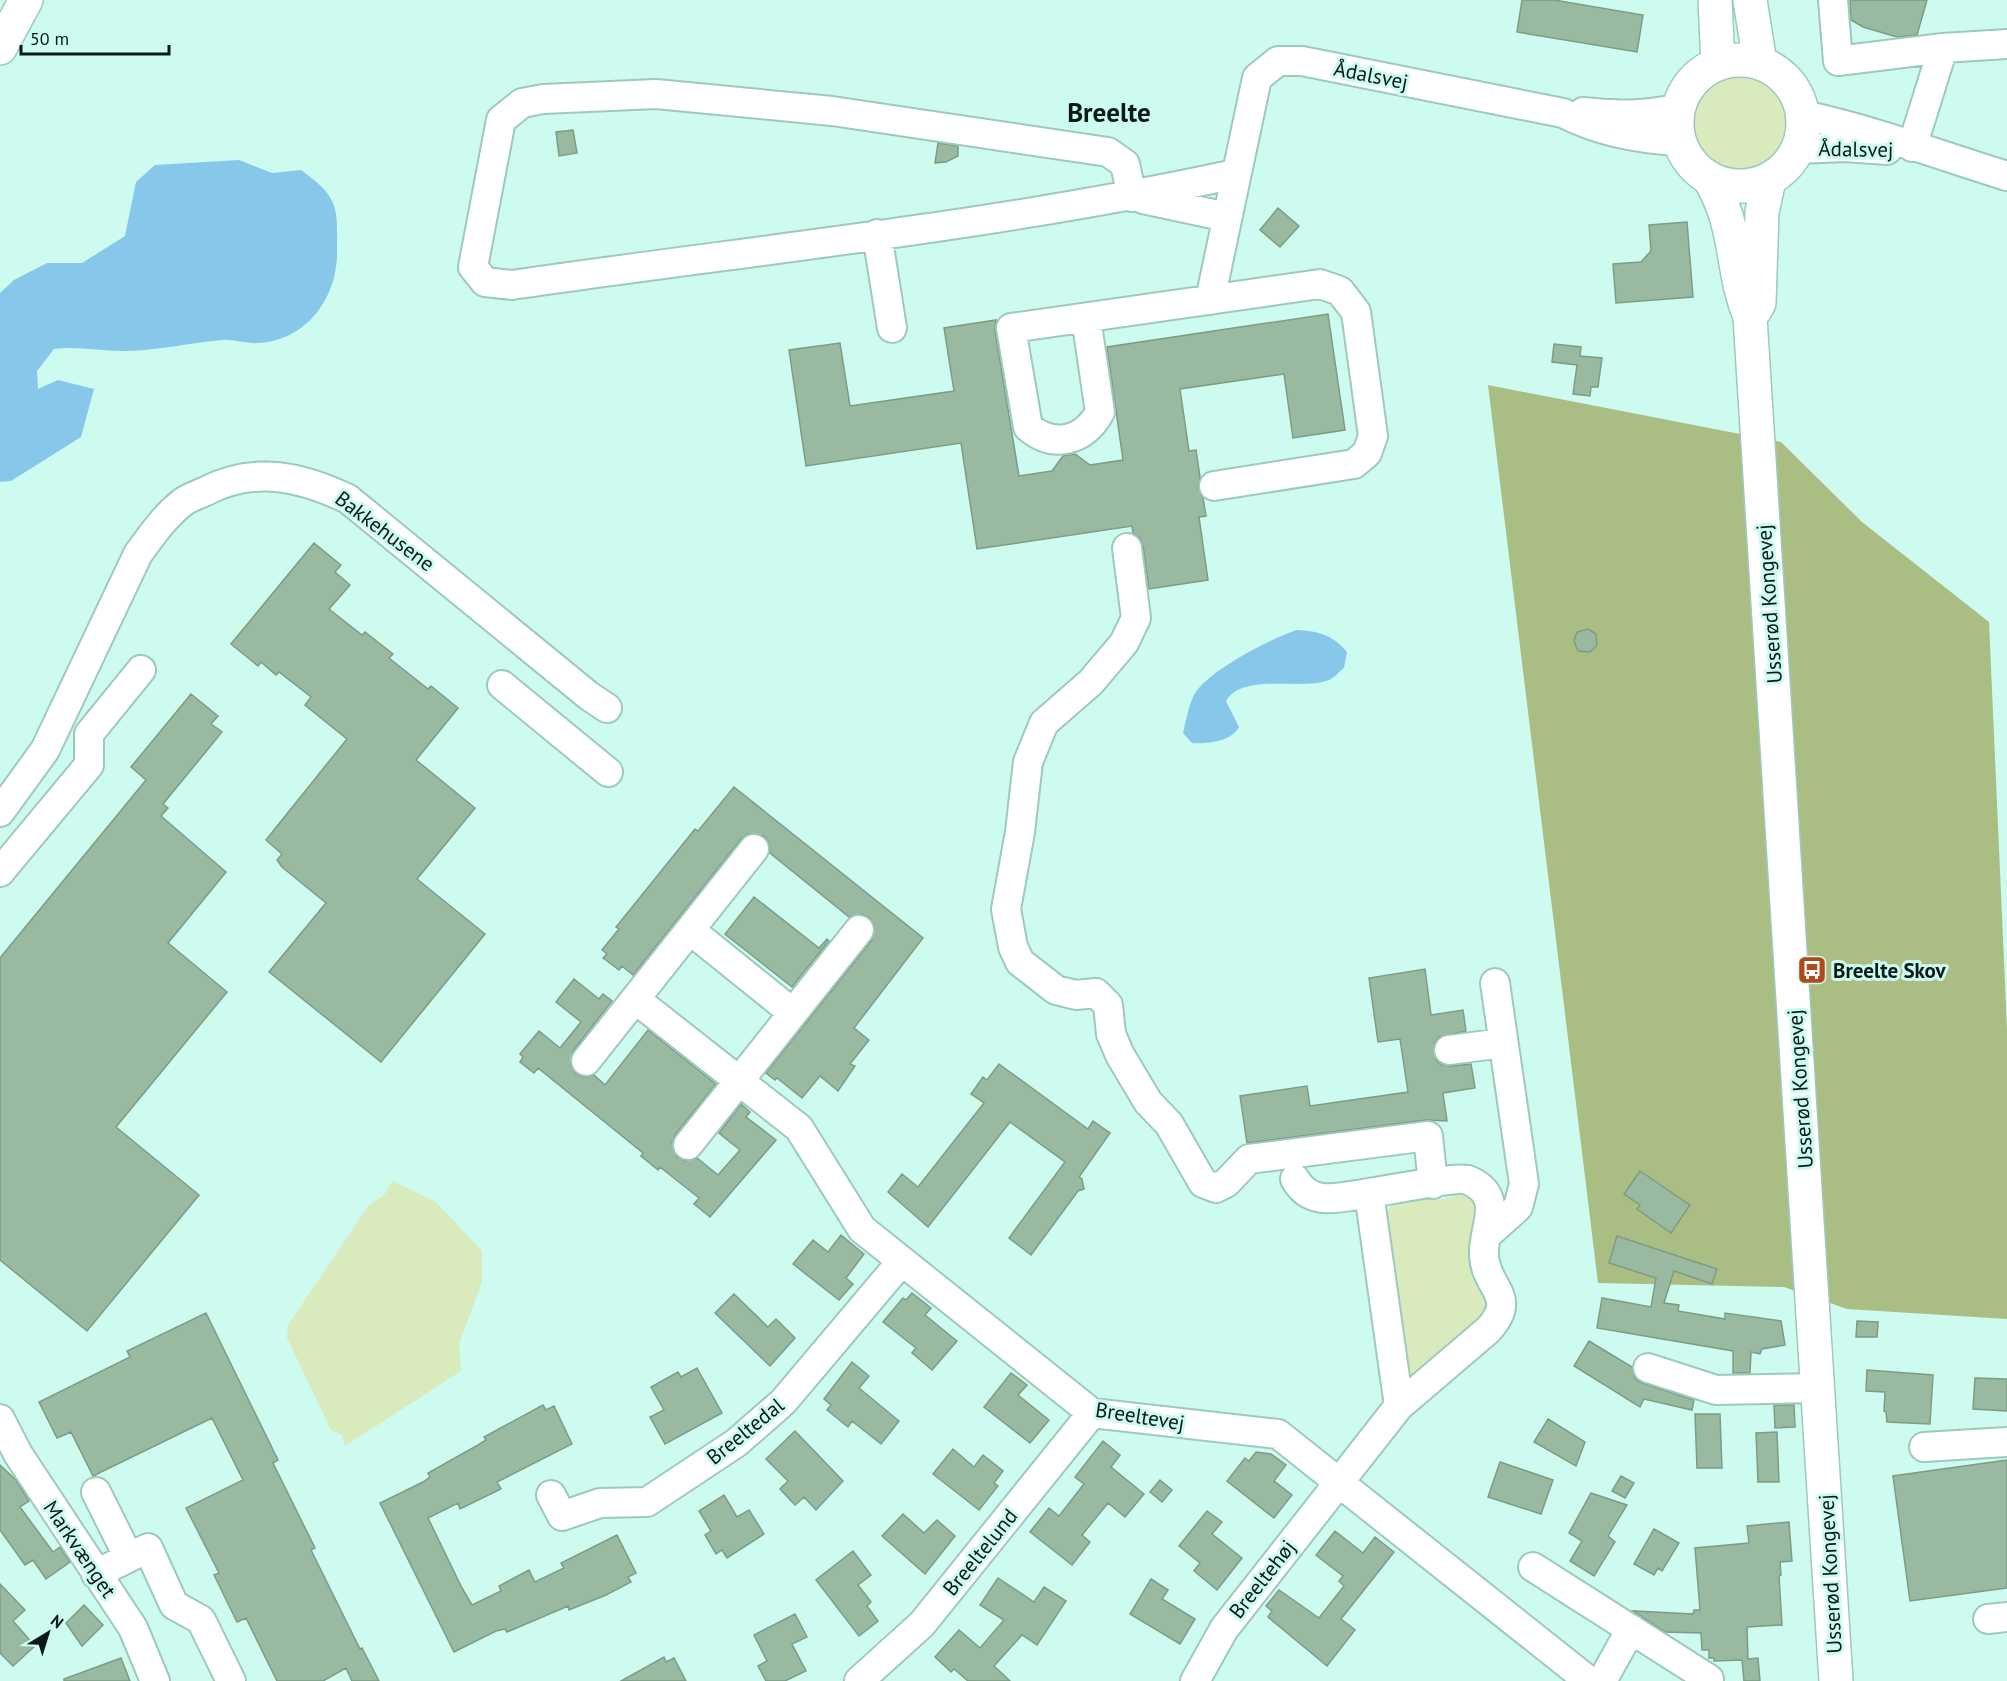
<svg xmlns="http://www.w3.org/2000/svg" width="2007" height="1681" font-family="'PT Sans',sans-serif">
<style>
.green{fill:#d9eabc}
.forest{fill:#aabe84}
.water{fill:#86c7ea}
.building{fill:#9ab9a1;stroke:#7d9c84;stroke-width:1.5}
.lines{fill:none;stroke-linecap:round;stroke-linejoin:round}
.minor-casing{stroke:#9dc9be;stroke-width:32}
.major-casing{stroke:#9dc9be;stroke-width:36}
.highway-casing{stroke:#9dc9be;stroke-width:36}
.minor{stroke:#fff;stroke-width:28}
.major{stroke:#fff;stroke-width:33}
.highway{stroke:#fff;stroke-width:33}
.labels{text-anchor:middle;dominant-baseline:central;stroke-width:6;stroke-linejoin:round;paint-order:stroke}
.street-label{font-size:21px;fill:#091a17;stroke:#cefbf0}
.poi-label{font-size:21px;font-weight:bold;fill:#091a17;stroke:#cefbf0;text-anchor:start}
.district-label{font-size:27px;font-weight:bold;fill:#091a17;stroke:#cefbf0}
</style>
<rect width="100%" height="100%" fill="#cefbf0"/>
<!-- green -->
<path class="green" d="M1691 123a50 50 0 1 1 100 0a50 50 0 1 1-100 0Z
M 393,1181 L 436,1202 L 482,1251 L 482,1282 L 459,1344 L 461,1371 L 345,1446 L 342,1435 L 331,1430 L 287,1338 L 288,1325 L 369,1205 L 384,1195 Z
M 1453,1187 L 1477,1193 L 1492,1298 L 1482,1321 L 1413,1379 L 1407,1380 L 1383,1216 L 1397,1199 L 1428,1191 L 1430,1201 L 1454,1197 Z"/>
<!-- forest -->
<path class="forest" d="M 1488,385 L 1781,442 L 1862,522 L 1989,622 L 2007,1029 L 2007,1319 L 1847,1309 L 1784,1287 L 1598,1283 Z"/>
<!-- water -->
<path class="water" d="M 239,160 L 272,173 L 301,170 C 341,199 337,208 337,255 C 336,300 305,341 258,343 C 246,344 234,339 222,340 C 189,343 155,351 122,351 C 99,351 78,346 54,349 L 37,371 L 38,389 L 58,380 L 94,389 L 81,437 L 11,481 L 0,482 L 0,293 L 14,280 L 47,263 L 82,263 L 125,236 L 136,182 L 155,165 Z
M 1297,630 C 1318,631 1333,635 1347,652 L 1344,668 C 1340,671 1334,678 1329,680 C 1303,691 1243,672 1226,701 L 1239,727 C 1231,742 1207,744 1192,743 L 1183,733 C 1186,721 1188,708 1193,697 C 1203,673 1272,638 1297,630 Z"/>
<!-- building -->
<path class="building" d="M 1522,0 L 1554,0 L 1643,15 L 1637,52 L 1517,32 Z
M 1850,0 L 1927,0 L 1917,35 L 1897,37 L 1863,27 L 1851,20 Z
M 573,130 L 577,153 L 559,156 L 556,132 Z
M 938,143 L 958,146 L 958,156 L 946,162 L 935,163 Z
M 1278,208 L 1299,226 L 1280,247 L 1260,230 Z
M 1687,222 L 1693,297 L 1616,303 L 1613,264 L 1641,262 L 1651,251 L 1649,225 Z
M 1328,314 L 1345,430 L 1293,438 L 1284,374 L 1180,389 L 1189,451 L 1196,450 L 1200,477 L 1198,488 L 1203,498 L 1206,516 L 1199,517 L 1208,580 L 1149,589 L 1143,546 L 1140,538 L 1133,533 L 1132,526 L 977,549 L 961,443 L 806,466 L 789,350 L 840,343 L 850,406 L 954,391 L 944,328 L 996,320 L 995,331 L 1019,476 L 1052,471 L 1063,456 L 1075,454 L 1090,465 L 1123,460 L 1107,347 Z
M 1554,344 L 1581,347 L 1580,356 L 1602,358 L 1598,387 L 1591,387 L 1590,396 L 1573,394 L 1577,365 L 1552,362 Z
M 314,543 L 341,565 L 335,572 L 350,585 L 329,609 L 362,635 L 365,632 L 393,654 L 389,658 L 428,689 L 431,686 L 458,708 L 416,760 L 475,808 L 417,879 L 485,934 L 381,1062 L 269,972 L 326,903 L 282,867 L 277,860 L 282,854 L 266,840 L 347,739 L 305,705 L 311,697 L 279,672 L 276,675 L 261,662 L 258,666 L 231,644 Z
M 1588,629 L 1596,634 L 1597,645 L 1590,652 L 1578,651 L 1574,641 L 1577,632 Z
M 191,694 L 218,716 L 211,724 L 222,732 L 163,804 L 168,808 L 161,816 L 226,872 L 168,943 L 227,992 L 116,1127 L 199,1195 L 87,1331 L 0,1260 L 0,958 L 146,780 L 131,767 Z
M 734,787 L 923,938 L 854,1028 L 869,1040 L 850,1064 L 855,1066 L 838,1091 L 820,1076 L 802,1098 L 777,1078 L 775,1080 L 766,1073 L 872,940 L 874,925 L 870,918 L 862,914 L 849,917 L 770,853 L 769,843 L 764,836 L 748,834 L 741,839 L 633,975 L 622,966 L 619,970 L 603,958 L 607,954 L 602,950 L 619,929 L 616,927 L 695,829 L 698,831 Z
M 754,897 L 819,948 L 827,939 L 829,941 L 792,987 L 725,934 Z
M 1425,969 L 1431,1015 L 1463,1010 L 1466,1031 L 1439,1037 L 1434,1044 L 1436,1060 L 1442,1065 L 1451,1066 L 1471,1064 L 1475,1088 L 1443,1093 L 1447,1121 L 1426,1120 L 1247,1143 L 1240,1096 L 1307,1086 L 1310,1106 L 1408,1092 L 1400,1039 L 1378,1042 L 1369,978 Z
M 574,979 L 599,999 L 603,994 L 612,1001 L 573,1051 L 571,1066 L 576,1074 L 584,1077 L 594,1075 L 605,1085 L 648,1030 L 716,1084 L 675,1135 L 672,1143 L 677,1157 L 686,1161 L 697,1158 L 718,1175 L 740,1150 L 719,1133 L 741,1104 L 750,1112 L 746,1117 L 776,1140 L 710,1217 L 694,1204 L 699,1198 L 660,1167 L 658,1170 L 641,1156 L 643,1153 L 538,1068 L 534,1073 L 520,1062 L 523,1057 L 520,1054 L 539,1031 L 560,1048 L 581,1022 L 556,1002 Z
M 999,1064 L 1088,1129 L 1093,1121 L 1110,1133 L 1079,1177 L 1082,1179 L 1084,1189 L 1078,1191 L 1031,1255 L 1009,1238 L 1065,1162 L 1010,1122 L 928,1227 L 888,1192 L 902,1174 L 918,1187 L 984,1103 L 971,1094 L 983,1077 L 987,1080 Z
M 1640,1171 L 1690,1205 L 1671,1233 L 1637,1209 L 1640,1205 L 1624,1194 Z
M 841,1235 L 864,1254 L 846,1278 L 853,1284 L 839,1300 L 793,1264 L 813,1240 L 828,1252 Z
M 1617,1236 L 1717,1269 L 1712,1284 L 1674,1271 L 1664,1303 L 1679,1305 L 1678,1311 L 1725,1319 L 1725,1313 L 1781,1321 L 1785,1345 L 1762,1349 L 1760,1354 L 1751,1352 L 1750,1373 L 1733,1373 L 1733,1351 L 1597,1328 L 1602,1298 L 1651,1307 L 1656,1278 L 1609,1263 Z
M 912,1293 L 931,1308 L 925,1315 L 957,1341 L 932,1370 L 912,1353 L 916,1348 L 883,1322 L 903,1298 L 906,1300 Z
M 734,1294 L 768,1327 L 776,1319 L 795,1338 L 770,1366 L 715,1313 Z
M 206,1313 L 278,1460 L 273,1463 L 315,1548 L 311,1550 L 360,1649 L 362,1648 L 379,1681 L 352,1681 L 346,1668 L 323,1681 L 277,1681 L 246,1618 L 237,1622 L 214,1575 L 219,1573 L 186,1508 L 243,1480 L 212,1418 L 93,1476 L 71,1432 L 57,1438 L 39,1402 L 130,1357 L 127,1351 Z
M 1857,1321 L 1878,1322 L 1877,1337 L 1856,1337 Z
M 1589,1341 L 1632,1367 L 1635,1379 L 1642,1383 L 1694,1400 L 1692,1410 L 1644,1399 L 1640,1407 L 1574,1366 Z
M 852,1362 L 869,1376 L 859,1388 L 899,1421 L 881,1444 L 852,1421 L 848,1427 L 827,1410 L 831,1405 L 824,1399 Z
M 697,1368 L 722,1413 L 665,1444 L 650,1417 L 664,1410 L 651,1387 L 678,1372 L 681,1377 Z
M 1867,1370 L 1933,1375 L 1930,1424 L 1887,1422 L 1886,1412 L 1884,1411 L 1885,1392 L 1866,1391 Z
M 1011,1373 L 1027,1385 L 1018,1395 L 1049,1420 L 1030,1443 L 984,1407 Z
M 1975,1378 L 2007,1379 L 2007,1411 L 1973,1409 Z
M 543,1405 L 546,1410 L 554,1406 L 572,1444 L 497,1482 L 501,1489 L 460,1509 L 458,1503 L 428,1518 L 462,1588 L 472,1605 L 501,1591 L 499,1586 L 529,1570 L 535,1582 L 564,1568 L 561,1563 L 617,1535 L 636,1573 L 628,1577 L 631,1582 L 606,1595 L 569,1610 L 568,1606 L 507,1632 L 505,1629 L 496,1631 L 454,1652 L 380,1503 L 423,1482 L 430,1477 L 428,1473 L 478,1445 L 486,1440 L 484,1437 Z
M 1774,1405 L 1794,1405 L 1795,1427 L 1775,1428 Z
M 1695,1414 L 1720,1414 L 1722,1468 L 1697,1468 Z
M 1548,1419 L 1585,1442 L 1576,1466 L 1534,1442 Z
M 795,1431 L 843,1481 L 816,1510 L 804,1497 L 795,1505 L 780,1489 L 788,1481 L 766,1459 Z
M 1777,1432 L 1779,1482 L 1758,1482 L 1756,1433 Z
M 1103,1441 L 1120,1455 L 1111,1467 L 1144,1494 L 1125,1517 L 1108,1503 L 1082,1535 L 1090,1542 L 1072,1565 L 1030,1532 L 1049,1508 L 1059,1516 L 1084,1484 L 1075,1477 Z
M 953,1449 L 974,1467 L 983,1455 L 1003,1471 L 994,1483 L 998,1486 L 979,1510 L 933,1474 Z
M 1256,1452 L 1271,1454 L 1286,1465 L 1274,1481 L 1292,1495 L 1274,1518 L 1227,1481 L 1245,1458 L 1249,1461 Z
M 2007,1460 L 2007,1588 L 1910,1601 L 1893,1476 Z
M 1500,1462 L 1553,1480 L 1541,1514 L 1488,1497 Z
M 0,1465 L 16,1480 L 29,1501 L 20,1507 L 53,1552 L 60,1547 L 70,1562 L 46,1579 L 33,1560 L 25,1565 L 0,1530 Z
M 1621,1476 L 1634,1483 L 1625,1498 L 1612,1491 Z
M 1160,1480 L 1172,1490 L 1162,1502 L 1150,1492 Z
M 1591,1493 L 1627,1505 L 1608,1536 L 1615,1542 L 1594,1576 L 1570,1561 L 1582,1541 L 1569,1533 Z
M 724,1495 L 737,1517 L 749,1510 L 764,1534 L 727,1558 L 722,1550 L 716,1554 L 705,1535 L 711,1531 L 699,1511 Z
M 1207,1511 L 1222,1522 L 1212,1534 L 1242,1558 L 1217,1590 L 1194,1571 L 1200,1563 L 1179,1546 Z
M 903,1514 L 924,1533 L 937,1520 L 955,1536 L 925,1574 L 882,1536 Z
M 1789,1522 L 1792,1561 L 1780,1562 L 1781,1575 L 1779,1576 L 1782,1625 L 1747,1627 L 1748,1659 L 1758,1658 L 1760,1681 L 1744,1681 L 1742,1660 L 1714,1661 L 1714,1658 L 1709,1658 L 1709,1650 L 1702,1650 L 1701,1633 L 1665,1632 L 1633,1611 L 1693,1614 L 1694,1610 L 1700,1610 L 1695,1548 L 1749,1543 L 1747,1526 Z
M 1654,1529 L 1679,1543 L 1662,1571 L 1658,1568 L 1654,1575 L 1634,1564 Z
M 1335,1531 L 1363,1553 L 1375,1537 L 1394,1552 L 1341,1619 L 1355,1630 L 1327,1666 L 1268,1617 L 1272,1611 L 1266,1606 L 1279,1590 L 1319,1618 L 1344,1586 L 1339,1581 L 1343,1576 L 1316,1555 Z
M 853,1551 L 871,1575 L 858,1585 L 871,1602 L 867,1606 L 878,1621 L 859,1636 L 816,1580 Z
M 998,1578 L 1034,1602 L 1044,1587 L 1066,1601 L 1037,1645 L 1022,1635 L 994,1666 L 1010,1681 L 968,1681 L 954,1669 L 951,1672 L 935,1657 L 959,1630 L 980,1648 L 1004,1620 L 980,1605 Z
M 1151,1579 L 1168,1590 L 1162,1599 L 1195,1619 L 1180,1644 L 1130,1614 Z
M 0,1584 L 25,1610 L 13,1621 L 35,1646 L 13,1666 L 0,1653 Z
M 84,1605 L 103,1625 L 82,1646 L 66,1623 Z
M 795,1614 L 807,1637 L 792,1644 L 806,1671 L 785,1681 L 766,1681 L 758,1666 L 767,1661 L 754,1635 Z
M 664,1657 L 666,1662 L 674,1658 L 686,1681 L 621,1681 Z
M 121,1658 L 130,1681 L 64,1681 L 64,1679 Z"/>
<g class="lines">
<!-- minor casing -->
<g class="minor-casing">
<path id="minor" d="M 1833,0 L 1838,61 L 1943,48
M 1583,112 C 1615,116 1647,116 1679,108
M 1803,115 C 1873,130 1939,155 2007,176
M 1912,147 L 1943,48 L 2007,44
M 1798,149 L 1845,147 L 1887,150
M 1132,197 L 1125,164 L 1108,152 L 832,111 L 656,94 L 543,99 L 522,103 L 501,120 L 473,267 L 485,282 L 512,285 C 753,250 997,226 1235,174
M 1143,199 L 1227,217
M 877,234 L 892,328
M 1210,300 L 1257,78 L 1278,61 L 1302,61 L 1563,113 C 1600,132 1638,139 1679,141
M 1086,318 L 1100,412 C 1084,441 1054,449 1028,427 L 1011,328 L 1320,284 L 1340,291 L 1356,312 L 1373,436 L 1367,453 L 1354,464 L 1214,486
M 1127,548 L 1136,618 L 1124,643 L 1091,682 L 1044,723 L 1028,762 L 1020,832 L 1006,909 L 1013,947 L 1020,962 L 1056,990 L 1076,995 L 1096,993 L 1108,1005 L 1111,1034 L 1120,1055 L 1148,1102 L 1169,1124 L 1203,1183 L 1216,1188 L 1226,1183 L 1249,1159 L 1428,1136 L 1433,1184
M 502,685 L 608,772
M 0,812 L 45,750 L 138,554 C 151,536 165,516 183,502 C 190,497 200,494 208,490 C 256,466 302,477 348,499 L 589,696 L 607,708
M 0,872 L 89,765 L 89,734 L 141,670
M 690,930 L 793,1013
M 635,999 L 799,1128 L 862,1229 L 1092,1413 L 1278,1434 L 1589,1681
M 1449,1050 L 1503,1043
M 586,1061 L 754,849
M 688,1145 L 859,930
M 1295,1179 C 1311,1208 1341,1197 1369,1193
M 1486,1236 L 1518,1207 L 1524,1184 L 1495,983
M 1648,1368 L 1716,1390 L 1819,1388
M 0,1419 L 18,1454 L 133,1628 L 155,1681
M 1924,1447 L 2007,1442
M 96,1492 L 128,1556
M 551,1495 L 562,1516 L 600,1503 L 647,1502 L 736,1443 L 783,1402 L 902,1261
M 1533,1567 L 1709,1679
M 96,1574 L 148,1548 L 174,1605 L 201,1620 L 231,1681
M 1988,1619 L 2007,1617
M 859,1681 L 922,1624 L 1092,1413
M 1195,1681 L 1224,1629 L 1399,1406 L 1488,1330 C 1519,1296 1486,1289 1484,1256 C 1482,1228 1507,1196 1468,1180 C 1458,1176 1385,1191 1369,1193 L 1399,1406
M 1602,1681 L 1631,1629"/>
</g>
<!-- major casing -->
<g class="major-casing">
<path id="major" d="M 1715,0 L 1718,64
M 1750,0 L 1760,63
M1677 123a63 63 0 1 1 126 0a63 63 0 1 1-126 0Z
M 1709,178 C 1739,227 1730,268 1750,317 L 1836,1681
M 1755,310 L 1759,303 L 1762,212 L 1769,180"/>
</g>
<!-- highway casing -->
<g class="highway-casing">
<path id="highway" d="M 0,48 L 26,0"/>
</g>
<!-- minor -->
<use href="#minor" class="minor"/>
<!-- major -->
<use href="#major" class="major"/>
<!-- highway -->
<use href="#highway" class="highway"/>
</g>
<!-- icons -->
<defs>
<g id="bus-square" transform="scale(1.5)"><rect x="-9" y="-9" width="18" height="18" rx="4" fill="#af4a19" stroke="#cefbf0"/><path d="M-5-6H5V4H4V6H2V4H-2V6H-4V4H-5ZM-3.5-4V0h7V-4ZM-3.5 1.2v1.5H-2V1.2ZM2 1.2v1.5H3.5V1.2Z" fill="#fff"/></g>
</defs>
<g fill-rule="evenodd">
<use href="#bus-square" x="1812" y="970"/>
</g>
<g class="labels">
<!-- street labels -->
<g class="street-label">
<text transform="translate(1371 75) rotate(11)">Ådalsvej</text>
<text transform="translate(1856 149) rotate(1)">Ådalsvej</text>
<text transform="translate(385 531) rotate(37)">Bakkehusene</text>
<text transform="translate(1769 604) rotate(-94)">Usserød Kongevej</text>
<text transform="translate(1800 1089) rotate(-94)">Usserød Kongevej</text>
<text transform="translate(1140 1416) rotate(9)">Breeltevej</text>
<text transform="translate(745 1431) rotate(-39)">Breeltedal</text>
<text transform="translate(80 1549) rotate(56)">Markvænget</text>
<text transform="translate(980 1552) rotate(-51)">Breeltelund</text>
<text transform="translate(1830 1574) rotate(-93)">Usserød Kongevej</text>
<text transform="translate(1262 1579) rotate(-52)">Breeltehøj</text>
</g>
<!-- poi labels -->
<g class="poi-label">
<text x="1833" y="970">Breelte Skov</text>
</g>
<!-- district labels -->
<g class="district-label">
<text x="1109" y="112">Breelte</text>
</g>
</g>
<!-- north arrow -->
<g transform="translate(48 1633) rotate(38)" stroke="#cefbf0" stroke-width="4.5" paint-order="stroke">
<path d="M0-4.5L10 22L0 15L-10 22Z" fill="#091a17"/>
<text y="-9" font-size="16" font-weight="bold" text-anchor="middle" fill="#091a17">N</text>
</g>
<!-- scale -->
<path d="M21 45v9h148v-9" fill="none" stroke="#091a17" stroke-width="3"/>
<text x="30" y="45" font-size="18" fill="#091a17" stroke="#cefbf0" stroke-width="4.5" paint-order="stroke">50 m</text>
</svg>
